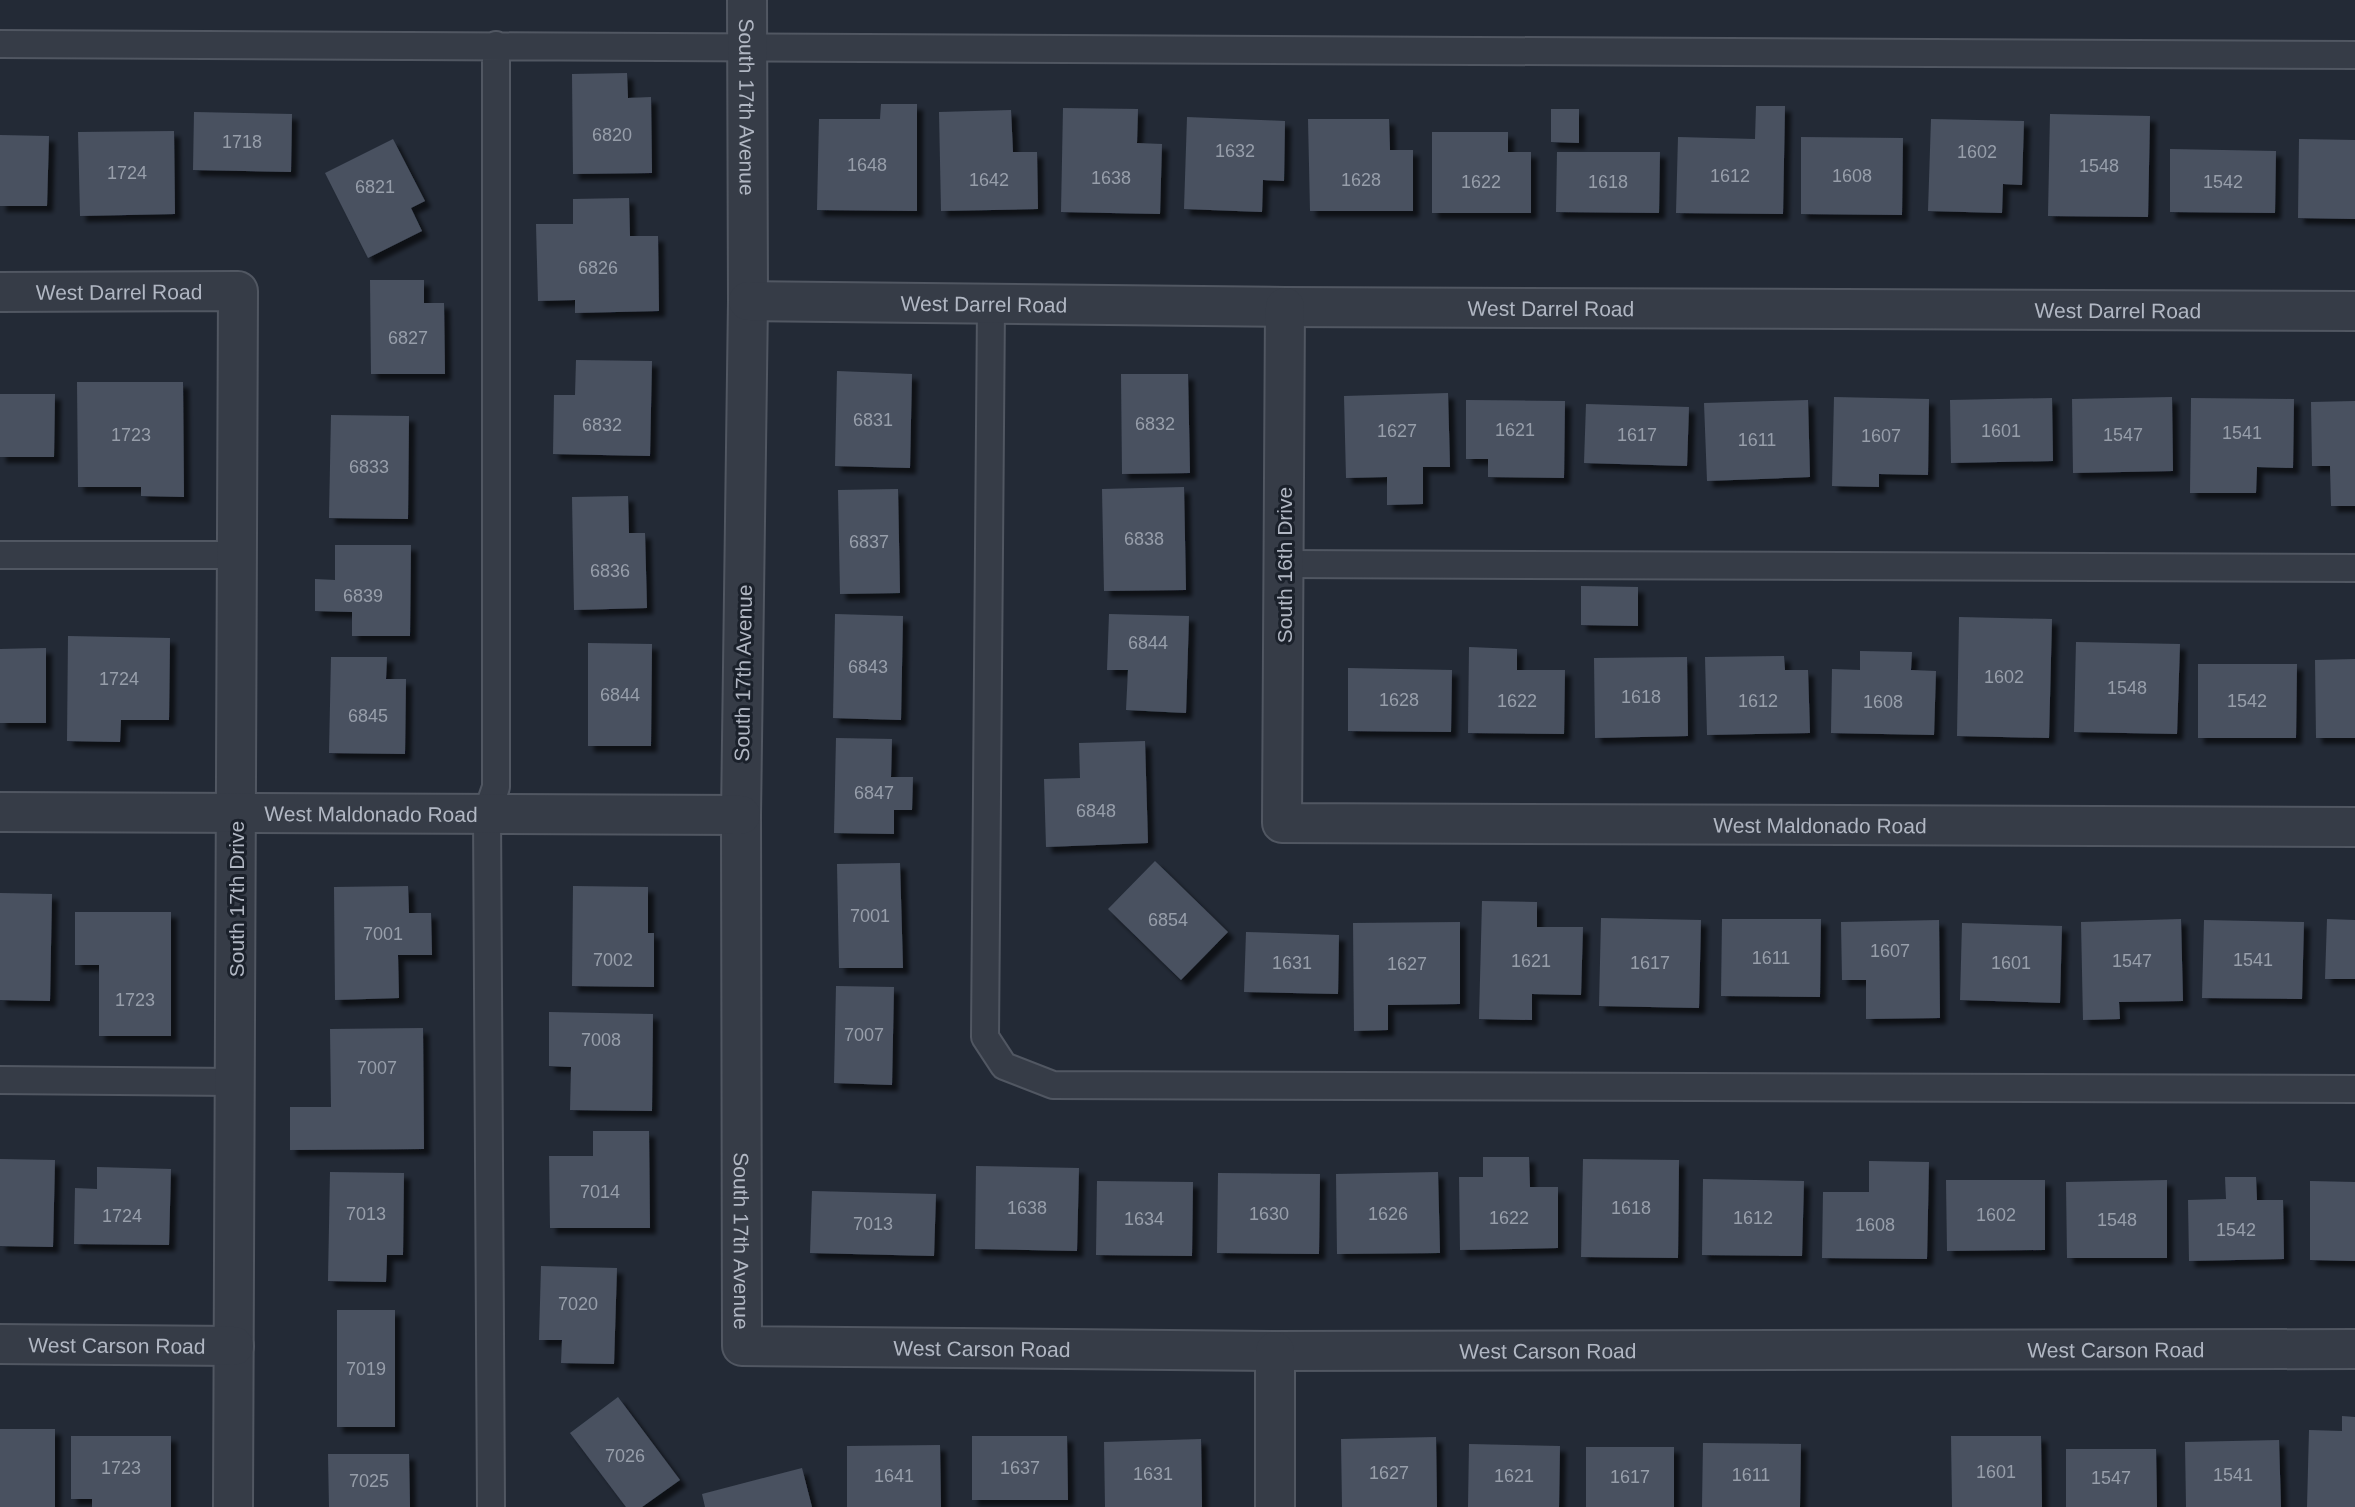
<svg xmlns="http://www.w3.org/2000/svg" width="2355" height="1507" font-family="Arial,sans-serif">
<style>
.building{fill:#495160;filter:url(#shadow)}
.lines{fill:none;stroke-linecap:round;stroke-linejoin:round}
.service-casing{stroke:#515762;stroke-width:30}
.minor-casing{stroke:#515762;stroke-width:42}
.service{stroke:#363c47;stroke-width:26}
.minor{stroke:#363c47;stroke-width:38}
.labels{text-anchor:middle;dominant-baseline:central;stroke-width:6;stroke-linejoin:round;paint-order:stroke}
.number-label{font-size:18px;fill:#979eaa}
.street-label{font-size:21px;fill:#b1b7c3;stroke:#1b212b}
</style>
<defs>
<filter id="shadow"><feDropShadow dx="6" dy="6" stdDeviation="2" flood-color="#0009"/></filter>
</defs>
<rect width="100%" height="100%" fill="#232a36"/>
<!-- building -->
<path class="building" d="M 627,73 L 628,98 L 651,97 L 652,173 L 573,174 L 572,74 Z
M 881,104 L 917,104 L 917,211 L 817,210 L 819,119 L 880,119 Z
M 1756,106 L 1785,106 L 1783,214 L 1676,213 L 1678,137 L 1755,139 Z
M 1063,108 L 1138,109 L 1137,143 L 1162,144 L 1160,214 L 1061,212 Z
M 1551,109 L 1579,109 L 1579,143 L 1551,142 Z
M 1011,110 L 1013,152 L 1037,152 L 1038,209 L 941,211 L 939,112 Z
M 194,112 L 292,114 L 291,172 L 193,170 Z
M 2050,114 L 2150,116 L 2148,217 L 2048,216 Z
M 1187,117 L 1285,121 L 1284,181 L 1263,180 L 1262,212 L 1184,209 Z
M 1308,119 L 1389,119 L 1390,150 L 1413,150 L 1413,211 L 1310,211 Z
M 1931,119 L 2024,121 L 2022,185 L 2003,184 L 2002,213 L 1928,211 Z
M 174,131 L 175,214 L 80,216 L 78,132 Z
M 1432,132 L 1508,132 L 1508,152 L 1531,152 L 1531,213 L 1432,213 Z
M 0,135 L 49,136 L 47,206 L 0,206 Z
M 1801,137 L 1903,138 L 1902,215 L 1801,214 Z
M 393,139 L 425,201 L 411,208 L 422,231 L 368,258 L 325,173 Z
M 2299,139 L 2355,140 L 2355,219 L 2298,218 Z
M 2170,149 L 2276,151 L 2275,213 L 2170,212 Z
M 1557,152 L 1660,152 L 1659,213 L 1556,212 Z
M 629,198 L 630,236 L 658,236 L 659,311 L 575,313 L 575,300 L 538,301 L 536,224 L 573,224 L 573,199 Z
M 370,280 L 424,280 L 424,303 L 444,303 L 445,374 L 371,374 Z
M 576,360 L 652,361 L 650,456 L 553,454 L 554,395 L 575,395 Z
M 837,371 L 912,374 L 910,468 L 835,466 Z
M 1121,374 L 1188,374 L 1190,473 L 1122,474 Z
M 77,382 L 183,382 L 184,497 L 141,496 L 141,487 L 78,487 Z
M 1448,393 L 1450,467 L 1423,467 L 1423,504 L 1387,505 L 1387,477 L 1346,478 L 1344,396 Z
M 0,394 L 55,394 L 54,457 L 0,457 Z
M 1834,397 L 1929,399 L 1928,475 L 1879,474 L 1879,487 L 1832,486 Z
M 2172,397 L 2173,471 L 2073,473 L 2072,399 Z
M 2052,398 L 2053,461 L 1951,463 L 1950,400 Z
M 2191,398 L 2294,399 L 2293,468 L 2257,467 L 2256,493 L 2190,493 Z
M 1466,400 L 1565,401 L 1564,478 L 1488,477 L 1488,459 L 1466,459 Z
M 1808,400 L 1810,477 L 1707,481 L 1704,403 Z
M 2355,401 L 2355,506 L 2331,506 L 2330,466 L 2312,466 L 2311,402 Z
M 1586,404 L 1689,407 L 1687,466 L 1584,463 Z
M 331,415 L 409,416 L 408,519 L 329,518 Z
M 1184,487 L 1186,590 L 1104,591 L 1102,489 Z
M 898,489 L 900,593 L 840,594 L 838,490 Z
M 628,496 L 629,533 L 645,533 L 647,608 L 574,610 L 572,497 Z
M 335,545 L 411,545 L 410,636 L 352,636 L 352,612 L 315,611 L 315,579 L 335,580 Z
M 1581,586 L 1638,587 L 1638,626 L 1581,625 Z
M 835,614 L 903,616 L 901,720 L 833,718 Z
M 1109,614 L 1189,616 L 1186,713 L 1126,710 L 1128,670 L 1107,670 Z
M 1959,617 L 2052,619 L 2049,738 L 1957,736 Z
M 68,636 L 170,638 L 169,720 L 121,720 L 120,742 L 67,741 Z
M 2076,642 L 2180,644 L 2177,734 L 2074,732 Z
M 588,643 L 652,644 L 651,746 L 588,746 Z
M 1469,647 L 1517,649 L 1517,670 L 1565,670 L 1564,734 L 1468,733 Z
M 46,648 L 46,723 L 0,723 L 0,649 Z
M 1860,651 L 1912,652 L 1911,670 L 1936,671 L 1934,735 L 1831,733 L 1832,669 L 1860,670 Z
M 1784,656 L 1785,670 L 1808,670 L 1810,733 L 1707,735 L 1705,657 Z
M 331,657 L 387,657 L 386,679 L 406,679 L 405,754 L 329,753 Z
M 1687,657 L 1688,736 L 1595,738 L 1594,658 Z
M 2355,659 L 2355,738 L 2316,738 L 2315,660 Z
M 2198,664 L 2297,664 L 2296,738 L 2198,738 Z
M 1348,668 L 1452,670 L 1451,732 L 1348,731 Z
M 836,738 L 892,739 L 891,777 L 913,777 L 912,810 L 894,810 L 894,834 L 834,833 Z
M 1145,741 L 1148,843 L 1046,847 L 1044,779 L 1080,778 L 1079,743 Z
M 1155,861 L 1228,932 L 1181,980 L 1108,909 Z
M 900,863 L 903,968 L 839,968 L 837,864 Z
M 408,886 L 409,913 L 431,913 L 432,955 L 398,955 L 399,998 L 335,1000 L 334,887 Z
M 573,886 L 648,887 L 648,933 L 654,933 L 654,987 L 572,986 Z
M 0,893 L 52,894 L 50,1001 L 0,1000 Z
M 1482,901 L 1537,902 L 1537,927 L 1583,927 L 1581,995 L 1532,994 L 1532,1020 L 1479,1019 Z
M 75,912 L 171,912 L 171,1036 L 99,1036 L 99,965 L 75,965 Z
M 1601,918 L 1701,920 L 1699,1008 L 1599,1006 Z
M 1722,919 L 1821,919 L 1820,997 L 1721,996 Z
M 2181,919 L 2183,1001 L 2119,1002 L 2120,1019 L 2083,1020 L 2081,922 Z
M 2327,919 L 2355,920 L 2355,979 L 2325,979 Z
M 1939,920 L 1940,1018 L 1866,1019 L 1866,980 L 1842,980 L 1841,922 Z
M 2204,920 L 2304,922 L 2302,999 L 2202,998 Z
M 1460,922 L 1460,1004 L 1388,1005 L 1388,1030 L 1354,1031 L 1353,923 Z
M 1962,923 L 2062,926 L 2060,1003 L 1960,1000 Z
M 1246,932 L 1339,935 L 1338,994 L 1244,992 Z
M 836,986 L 894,987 L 892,1085 L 834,1083 Z
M 549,1012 L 653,1014 L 652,1111 L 570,1110 L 571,1067 L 549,1066 Z
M 423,1028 L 424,1149 L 290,1150 L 290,1107 L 331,1107 L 330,1029 Z
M 593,1131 L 649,1131 L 650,1228 L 550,1228 L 549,1156 L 593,1156 Z
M 1483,1157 L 1529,1157 L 1530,1187 L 1558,1187 L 1558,1248 L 1460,1250 L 1459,1177 L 1483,1177 Z
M 0,1159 L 55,1160 L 53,1247 L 0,1246 Z
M 1583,1159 L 1679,1160 L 1678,1258 L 1581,1257 Z
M 1869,1161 L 1929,1162 L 1927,1259 L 1822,1258 L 1823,1192 L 1869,1192 Z
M 976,1166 L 1079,1168 L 1077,1251 L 975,1249 Z
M 97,1167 L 171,1169 L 169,1245 L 74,1244 L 75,1188 L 97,1189 Z
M 330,1172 L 404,1173 L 403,1255 L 387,1255 L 386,1282 L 328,1281 Z
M 1438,1172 L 1440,1253 L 1337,1254 L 1336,1174 Z
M 1218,1173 L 1320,1174 L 1319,1254 L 1217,1253 Z
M 2225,1177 L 2256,1177 L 2257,1200 L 2283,1200 L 2284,1259 L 2189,1261 L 2188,1200 L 2226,1199 Z
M 1703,1179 L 1804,1181 L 1802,1256 L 1702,1255 Z
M 1946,1180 L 2045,1180 L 2045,1250 L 1947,1251 Z
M 2167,1180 L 2167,1258 L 2067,1258 L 2066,1182 Z
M 1097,1181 L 1193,1182 L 1192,1256 L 1096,1255 Z
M 2310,1181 L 2355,1182 L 2355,1261 L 2310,1260 Z
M 812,1191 L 936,1194 L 934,1256 L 810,1253 Z
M 541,1266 L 617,1268 L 614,1364 L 561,1363 L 562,1340 L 539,1340 Z
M 337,1310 L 395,1310 L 395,1427 L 337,1427 Z
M 618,1397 L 680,1480 L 642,1507 L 626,1507 L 570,1433 Z
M 2342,1416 L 2355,1417 L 2355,1507 L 2307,1507 L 2309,1430 L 2342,1431 Z
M 0,1429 L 55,1429 L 55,1507 L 0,1507 Z
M 71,1436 L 171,1436 L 171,1507 L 92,1507 L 92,1499 L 71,1499 Z
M 972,1436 L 1067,1436 L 1068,1500 L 972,1500 Z
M 1951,1436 L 2041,1436 L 2042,1507 L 1952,1507 Z
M 1436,1437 L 1437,1507 L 1342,1507 L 1341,1439 Z
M 1201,1439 L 1202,1507 L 1105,1507 L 1104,1442 Z
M 2279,1440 L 2281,1507 L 2186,1507 L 2185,1442 Z
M 1703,1443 L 1801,1444 L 1800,1507 L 1702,1507 Z
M 1469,1444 L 1560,1446 L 1559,1507 L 1468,1507 Z
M 940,1445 L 941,1507 L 847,1507 L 847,1446 Z
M 1586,1447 L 1674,1447 L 1674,1507 L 1586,1507 Z
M 2066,1449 L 2156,1449 L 2157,1507 L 2066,1507 Z
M 328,1454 L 409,1454 L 410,1507 L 329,1507 Z
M 802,1468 L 812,1507 L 705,1507 L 702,1494 Z"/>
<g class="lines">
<!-- service casing -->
<g class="service-casing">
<path id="service" d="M 0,44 L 2355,55
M 991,305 L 985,1037 L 1004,1066 L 1053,1085 L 2355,1089
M 0,555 L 237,555
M 1284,564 L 2355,568
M 0,1080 L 235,1082
M 491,1507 L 487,813 L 496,787 L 496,45"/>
</g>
<!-- minor casing -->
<g class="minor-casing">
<g id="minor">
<path id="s1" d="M 747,0 L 748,301 L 741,815 L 742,1346 L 1275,1351 L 2355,1349"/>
<path id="s2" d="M 0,292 L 238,291 L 233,1507"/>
<path id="s3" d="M 748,301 L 1285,307 L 2355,311"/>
<path id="s4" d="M 1285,307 L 1282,823 L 2355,827"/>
<path id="s5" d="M 0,812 L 741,815"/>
<path id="s6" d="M 0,1344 L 234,1346"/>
<path d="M 1275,1351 L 1275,1507"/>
</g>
</g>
<!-- service -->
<use href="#service" class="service"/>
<!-- minor -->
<use href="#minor" class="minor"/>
</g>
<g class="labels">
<!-- number labels -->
<g class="number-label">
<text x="612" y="135">6820</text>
<text x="242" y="142">1718</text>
<text x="1235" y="151">1632</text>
<text x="1977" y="152">1602</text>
<text x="867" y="165">1648</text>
<text x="2099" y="166">1548</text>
<text x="127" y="173">1724</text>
<text x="1730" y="176">1612</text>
<text x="1852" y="176">1608</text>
<text x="1111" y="178">1638</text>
<text x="989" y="180">1642</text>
<text x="1361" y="180">1628</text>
<text x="1481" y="182">1622</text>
<text x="1608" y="182">1618</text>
<text x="2223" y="182">1542</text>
<text x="375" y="187">6821</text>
<text x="598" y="268">6826</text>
<text x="408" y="338">6827</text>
<text x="873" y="420">6831</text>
<text x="1155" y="424">6832</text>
<text x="602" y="425">6832</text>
<text x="1515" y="430">1621</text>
<text x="1397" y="431">1627</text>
<text x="2001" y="431">1601</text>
<text x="2242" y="433">1541</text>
<text x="131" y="435">1723</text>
<text x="1637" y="435">1617</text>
<text x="2123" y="435">1547</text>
<text x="1881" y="436">1607</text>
<text x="1757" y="440">1611</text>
<text x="369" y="467">6833</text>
<text x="1144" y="539">6838</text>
<text x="869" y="542">6837</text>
<text x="610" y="571">6836</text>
<text x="363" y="596">6839</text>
<text x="1148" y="643">6844</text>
<text x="868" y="667">6843</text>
<text x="2004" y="677">1602</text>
<text x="119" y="679">1724</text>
<text x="2127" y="688">1548</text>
<text x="620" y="695">6844</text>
<text x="1641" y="697">1618</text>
<text x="1399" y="700">1628</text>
<text x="1517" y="701">1622</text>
<text x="1758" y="701">1612</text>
<text x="2247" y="701">1542</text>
<text x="1883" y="702">1608</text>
<text x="368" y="716">6845</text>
<text x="874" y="793">6847</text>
<text x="1096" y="811">6848</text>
<text x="870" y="916">7001</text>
<text x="1168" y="920">6854</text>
<text x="383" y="934">7001</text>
<text x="1890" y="951">1607</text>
<text x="1771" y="958">1611</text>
<text x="613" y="960">7002</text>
<text x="2253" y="960">1541</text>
<text x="1531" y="961">1621</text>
<text x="2132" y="961">1547</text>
<text x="1292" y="963">1631</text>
<text x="1650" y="963">1617</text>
<text x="2011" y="963">1601</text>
<text x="1407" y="964">1627</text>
<text x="135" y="1000">1723</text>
<text x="864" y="1035">7007</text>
<text x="601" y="1040">7008</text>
<text x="377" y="1068">7007</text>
<text x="600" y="1192">7014</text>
<text x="1027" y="1208">1638</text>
<text x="1631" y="1208">1618</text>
<text x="366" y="1214">7013</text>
<text x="1269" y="1214">1630</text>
<text x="1388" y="1214">1626</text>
<text x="1996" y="1215">1602</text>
<text x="122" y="1216">1724</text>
<text x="1509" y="1218">1622</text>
<text x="1753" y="1218">1612</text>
<text x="1144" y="1219">1634</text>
<text x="2117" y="1220">1548</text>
<text x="873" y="1224">7013</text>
<text x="1875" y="1225">1608</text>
<text x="2236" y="1230">1542</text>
<text x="578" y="1304">7020</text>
<text x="366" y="1369">7019</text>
<text x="625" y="1456">7026</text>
<text x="121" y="1468">1723</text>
<text x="1020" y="1468">1637</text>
<text x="1996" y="1472">1601</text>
<text x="1389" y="1473">1627</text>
<text x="1153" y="1474">1631</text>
<text x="1751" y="1475">1611</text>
<text x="2233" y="1475">1541</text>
<text x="894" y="1476">1641</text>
<text x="1514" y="1476">1621</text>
<text x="1630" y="1477">1617</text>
<text x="2111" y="1478">1547</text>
<text x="369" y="1481">7025</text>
</g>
<!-- street labels -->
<g class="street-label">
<text stroke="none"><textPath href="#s1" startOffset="107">South 17th Avenue</textPath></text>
<text stroke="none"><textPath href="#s2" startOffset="119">West Darrel Road</textPath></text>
<text stroke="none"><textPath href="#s3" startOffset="236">West Darrel Road</textPath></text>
<text stroke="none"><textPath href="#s3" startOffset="803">West Darrel Road</textPath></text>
<text stroke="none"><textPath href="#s3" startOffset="1370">West Darrel Road</textPath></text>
<text transform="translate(1284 565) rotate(-90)">South 16th Drive</text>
<text transform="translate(743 673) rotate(-89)">South 17th Avenue</text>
<text stroke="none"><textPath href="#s5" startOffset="371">West Maldonado Road</textPath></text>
<text stroke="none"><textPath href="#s4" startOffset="1054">West Maldonado Road</textPath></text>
<text transform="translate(236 899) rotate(-90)">South 17th Drive</text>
<text stroke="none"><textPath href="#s1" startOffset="1241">South 17th Avenue</textPath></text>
<text stroke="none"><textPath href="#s6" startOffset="117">West Carson Road</textPath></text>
<text stroke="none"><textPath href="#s1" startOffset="1586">West Carson Road</textPath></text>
<text stroke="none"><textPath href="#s1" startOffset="2720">West Carson Road</textPath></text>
<text stroke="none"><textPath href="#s1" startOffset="2152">West Carson Road</textPath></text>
</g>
</g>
</svg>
